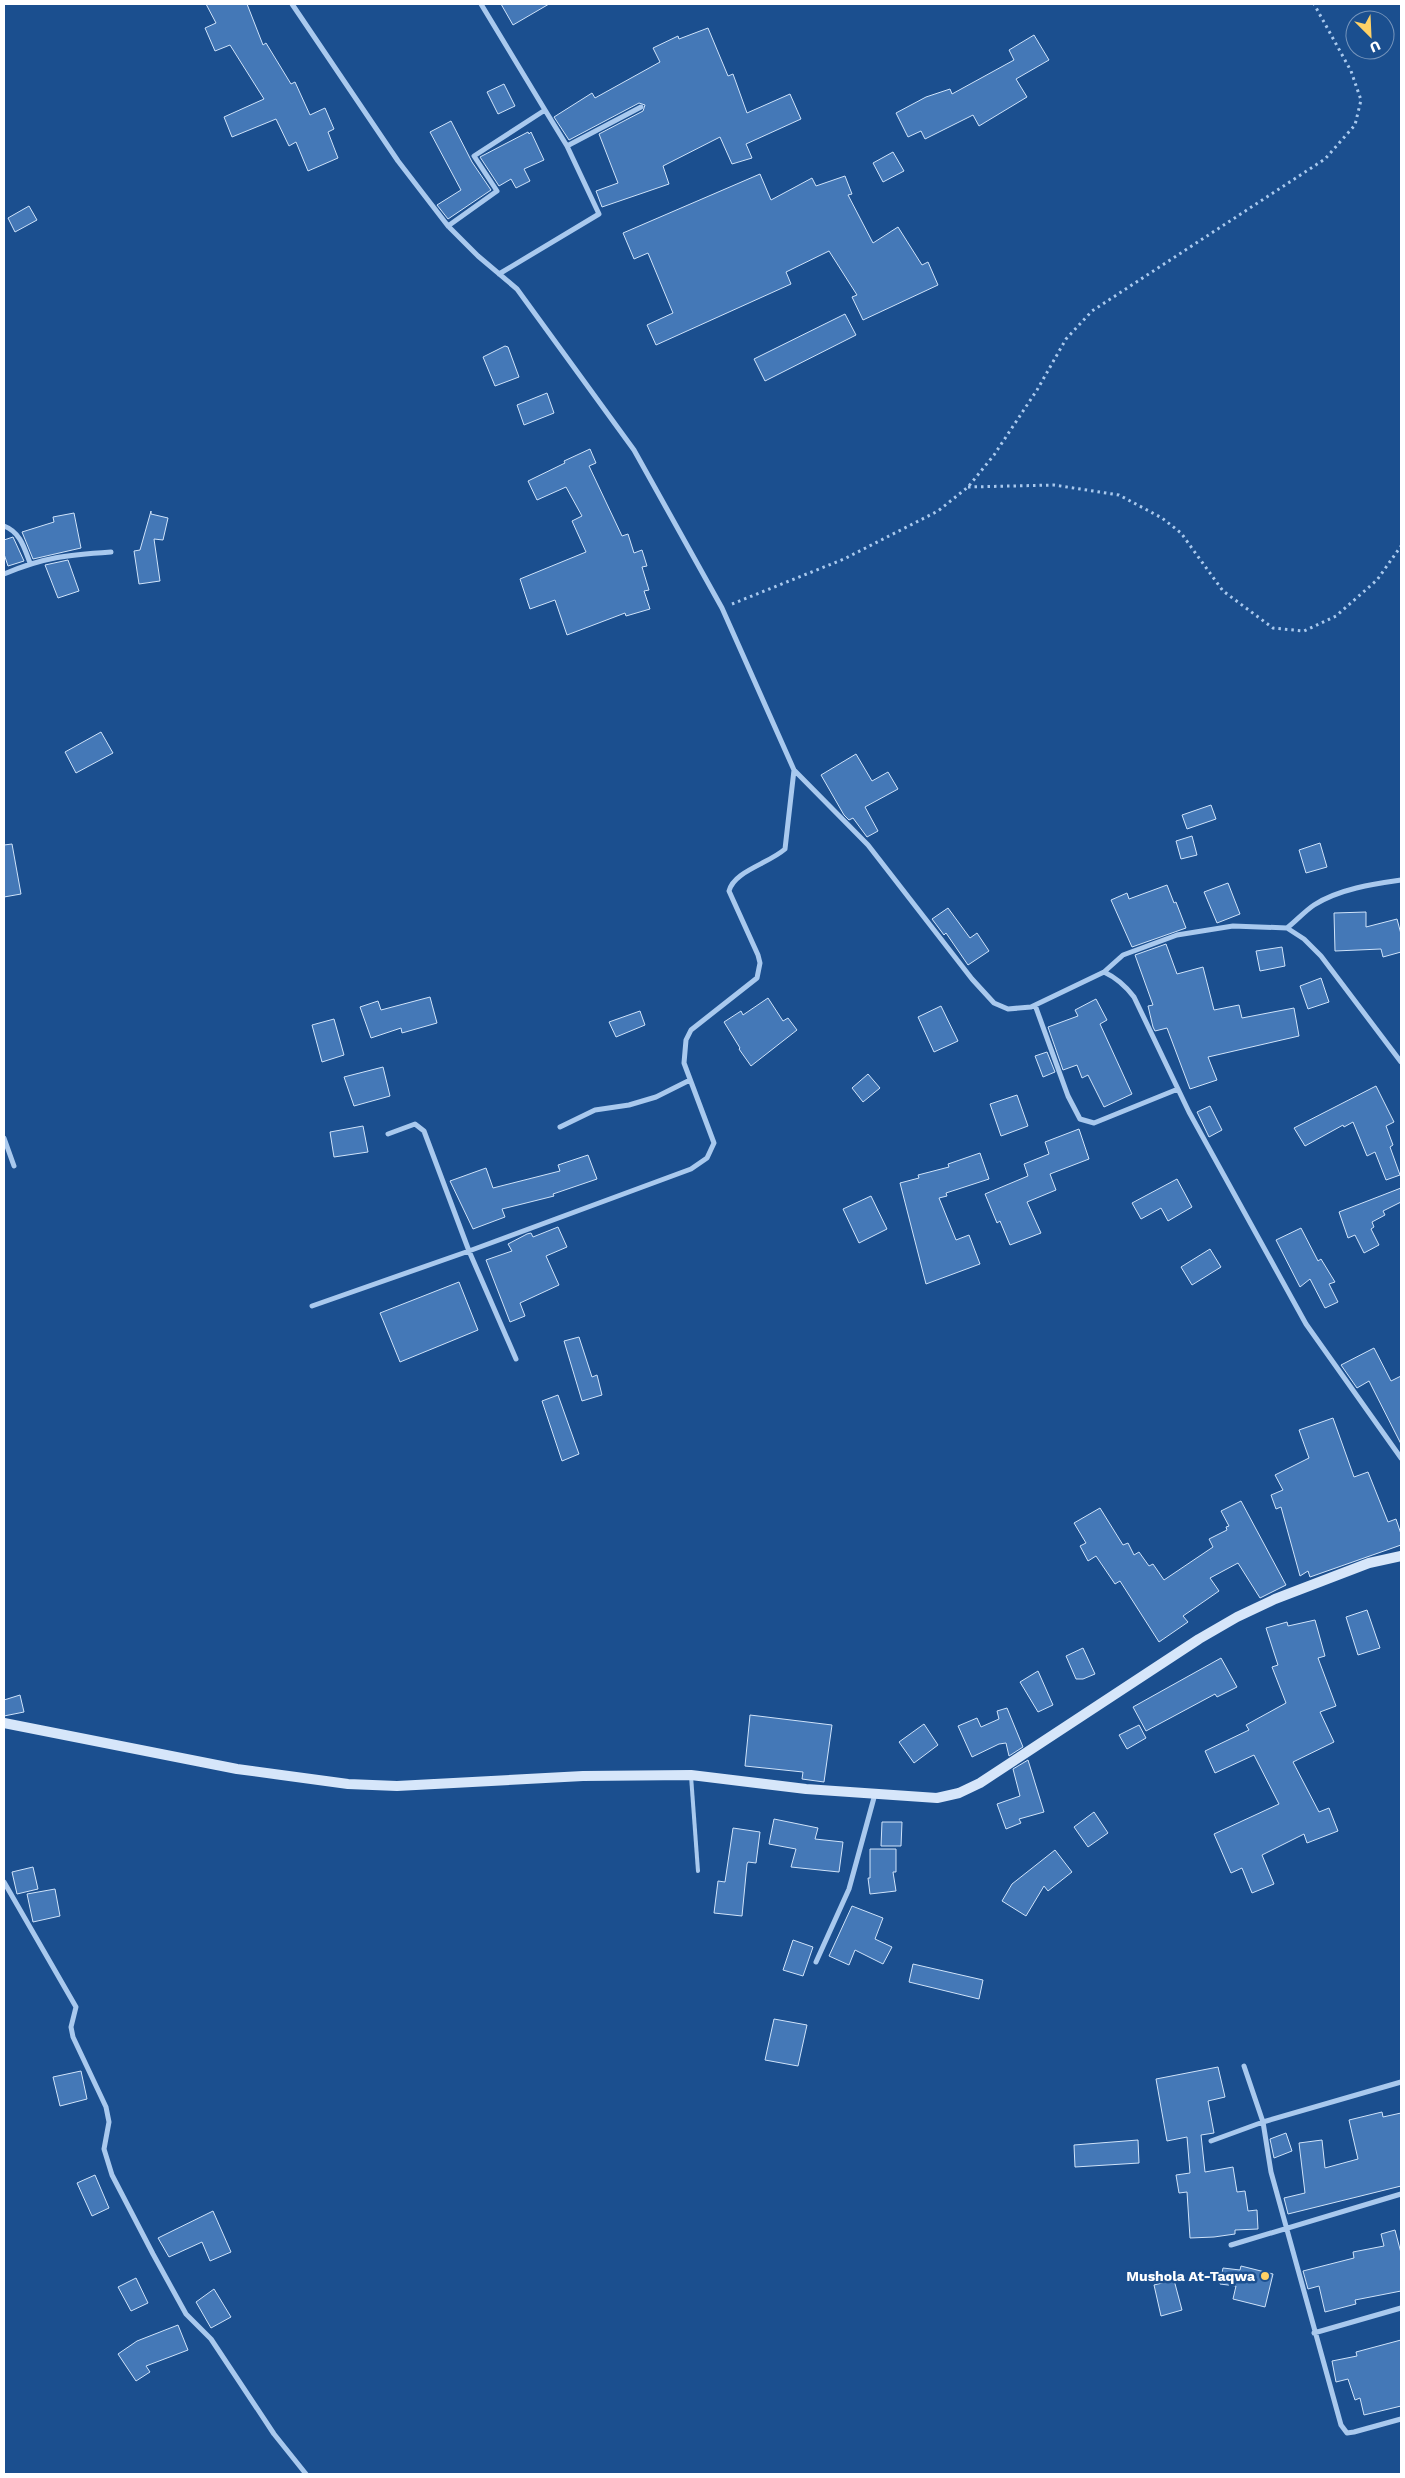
<svg xmlns="http://www.w3.org/2000/svg" width="1405" height="2478" font-family="'Work Sans',sans-serif">
<style>
.building{fill:#4478b7;stroke:#cfe3fa}
.lines{fill:none;stroke-linecap:round;stroke-linejoin:round}
.path{stroke:#a9c9ee;stroke-width:3;stroke-dasharray:2.5 4;stroke-linecap:butt}
.lane{stroke:#a9c9ee;stroke-width:4}
.street{stroke:#a9c9ee;stroke-width:5}
.secondary{stroke:#d6e6fa;stroke-width:10}
.poi-dot{fill:#ffd166;stroke:#1b4f8f;stroke-width:2}
.labels{text-anchor:middle;dominant-baseline:central;stroke-width:5;stroke-linejoin:round;paint-order:stroke}
.poi-label{font-size:14px;font-weight:bold;fill:#fff;stroke:#1b4f8f;text-anchor:end}
</style>
<rect width="100%" height="100%" fill="#1b4f8f"/>
<!-- building -->
<path class="building" d="M 206,4 L 247,4 L 263,45 L 266,43 L 291,84 L 295,82 L 310,115 L 325,108 L 334,129 L 328,132 L 338,158 L 308,171 L 296,142 L 289,146 L 276,119 L 232,137 L 224,117 L 264,99 L 230,45 L 215,51 L 205,28 L 216,23 Z
M 501,4 L 549,4 L 513,25 Z
M 708,28 L 728,76 L 733,74 L 747,113 L 790,94 L 801,119 L 746,144 L 752,158 L 732,164 L 720,137 L 663,166 L 669,184 L 602,207 L 596,191 L 618,183 L 599,134 L 643,111 L 645,105 L 639,103 L 569,140 L 554,117 L 592,93 L 595,98 L 660,62 L 653,48 L 678,36 L 679,39 Z
M 1034,35 L 1049,60 L 1016,79 L 1027,97 L 979,126 L 973,115 L 925,139 L 921,131 L 908,137 L 896,113 L 926,97 L 950,89 L 952,94 L 1014,60 L 1009,50 Z
M 504,84 L 515,106 L 498,114 L 487,92 Z
M 451,121 L 472,162 L 491,190 L 448,219 L 437,205 L 461,190 L 430,132 Z
M 528,132 L 529,134 L 531,132 L 544,160 L 524,169 L 530,181 L 516,188 L 511,179 L 499,186 L 480,157 Z
M 893,152 L 904,171 L 883,182 L 873,163 Z
M 760,174 L 771,200 L 812,178 L 816,186 L 845,176 L 852,194 L 848,195 L 873,243 L 898,227 L 922,265 L 928,262 L 938,285 L 863,320 L 852,297 L 857,295 L 829,251 L 786,272 L 791,284 L 656,345 L 647,325 L 673,313 L 648,253 L 634,259 L 623,233 Z
M 29,206 L 37,220 L 15,232 L 8,218 Z
M 845,314 L 856,335 L 765,381 L 754,359 Z
M 505,346 L 508,347 L 519,377 L 495,386 L 483,357 Z
M 547,393 L 554,413 L 524,425 L 517,405 Z
M 590,449 L 596,463 L 589,466 L 622,536 L 628,534 L 634,553 L 642,550 L 647,566 L 642,567 L 649,590 L 644,591 L 650,609 L 626,616 L 625,613 L 567,635 L 555,600 L 530,609 L 520,579 L 586,552 L 572,521 L 582,516 L 566,487 L 537,500 L 528,481 L 565,463 L 564,461 Z
M 151,511 L 151,514 L 168,518 L 163,540 L 154,539 L 160,581 L 139,584 L 134,551 L 140,550 Z
M 74,513 L 81,548 L 33,559 L 22,532 L 54,522 L 53,517 Z
M 13,537 L 24,561 L 8,566 L 4,554 L 4,540 Z
M 68,560 L 79,591 L 58,598 L 45,565 Z
M 101,732 L 113,753 L 76,773 L 65,752 Z
M 856,754 L 872,781 L 888,772 L 898,789 L 865,807 L 878,831 L 867,837 L 853,818 L 849,820 L 844,815 L 821,775 Z
M 1211,805 L 1216,819 L 1187,829 L 1182,815 Z
M 1192,836 L 1197,855 L 1181,859 L 1176,841 Z
M 1320,843 L 1327,867 L 1306,873 L 1299,850 Z
M 12,844 L 21,894 L 4,897 L 4,845 Z
M 1228,883 L 1240,914 L 1217,923 L 1204,892 Z
M 1167,885 L 1174,903 L 1176,902 L 1186,928 L 1132,947 L 1111,900 L 1127,893 L 1129,899 Z
M 948,908 L 970,938 L 977,933 L 989,951 L 968,965 L 946,933 L 944,935 L 932,919 Z
M 1366,912 L 1366,927 L 1397,919 L 1401,934 L 1401,952 L 1383,957 L 1381,949 L 1335,951 L 1334,913 Z
M 1166,944 L 1177,974 L 1203,967 L 1214,1010 L 1239,1005 L 1242,1018 L 1294,1008 L 1299,1036 L 1208,1057 L 1217,1080 L 1190,1089 L 1167,1028 L 1155,1031 L 1153,1027 L 1148,1006 L 1153,1005 L 1135,955 Z
M 1282,947 L 1285,966 L 1260,971 L 1256,951 Z
M 1321,978 L 1329,1002 L 1308,1009 L 1300,986 Z
M 430,997 L 437,1023 L 402,1033 L 401,1028 L 371,1038 L 360,1007 L 378,1001 L 381,1010 Z
M 768,998 L 783,1021 L 788,1018 L 797,1030 L 751,1066 L 739,1049 L 740,1048 L 724,1022 L 741,1011 L 743,1015 Z
M 1096,999 L 1107,1020 L 1100,1024 L 1132,1094 L 1104,1107 L 1088,1075 L 1082,1078 L 1077,1065 L 1063,1070 L 1048,1027 L 1078,1016 L 1075,1010 Z
M 941,1006 L 958,1041 L 934,1052 L 918,1017 Z
M 640,1011 L 645,1025 L 616,1037 L 609,1022 Z
M 334,1019 L 344,1055 L 322,1062 L 312,1025 Z
M 1047,1052 L 1055,1072 L 1043,1077 L 1035,1056 Z
M 383,1067 L 390,1096 L 354,1106 L 344,1077 Z
M 868,1074 L 880,1088 L 863,1102 L 852,1088 Z
M 1376,1086 L 1394,1122 L 1386,1126 L 1393,1145 L 1390,1147 L 1400,1175 L 1386,1180 L 1375,1152 L 1367,1156 L 1353,1122 L 1344,1127 L 1343,1125 L 1305,1146 L 1294,1128 Z
M 1017,1095 L 1028,1126 L 1001,1136 L 990,1104 Z
M 1210,1106 L 1222,1130 L 1209,1137 L 1197,1112 Z
M 363,1126 L 368,1152 L 334,1157 L 330,1132 Z
M 1079,1129 L 1089,1159 L 1050,1174 L 1056,1190 L 1027,1202 L 1041,1233 L 1010,1245 L 1000,1221 L 997,1223 L 985,1194 L 1028,1176 L 1024,1164 L 1049,1154 L 1045,1142 Z
M 980,1153 L 989,1179 L 946,1193 L 947,1196 L 939,1198 L 956,1240 L 969,1235 L 980,1264 L 926,1284 L 900,1183 L 919,1178 L 918,1175 L 949,1167 L 948,1164 Z
M 588,1155 L 597,1179 L 553,1194 L 554,1196 L 502,1209 L 505,1217 L 473,1229 L 450,1181 L 486,1168 L 493,1188 L 560,1171 L 558,1165 Z
M 1177,1179 L 1192,1207 L 1168,1221 L 1161,1208 L 1141,1219 L 1132,1203 Z
M 1401,1188 L 1401,1202 L 1383,1211 L 1385,1215 L 1372,1222 L 1374,1227 L 1371,1229 L 1379,1245 L 1364,1253 L 1355,1235 L 1348,1238 L 1339,1212 Z
M 871,1196 L 887,1229 L 859,1243 L 843,1209 Z
M 558,1227 L 567,1247 L 546,1256 L 559,1285 L 520,1303 L 525,1316 L 510,1322 L 486,1260 L 512,1251 L 508,1244 L 527,1234 L 531,1233 L 533,1237 Z
M 1301,1228 L 1318,1261 L 1321,1259 L 1335,1282 L 1329,1284 L 1338,1302 L 1325,1308 L 1310,1279 L 1300,1287 L 1276,1240 Z
M 1210,1249 L 1221,1267 L 1192,1285 L 1181,1267 Z
M 459,1282 L 478,1330 L 400,1362 L 380,1313 Z
M 579,1337 L 592,1377 L 597,1375 L 602,1395 L 582,1401 L 564,1341 Z
M 1374,1348 L 1391,1381 L 1401,1376 L 1401,1444 L 1369,1381 L 1357,1388 L 1341,1365 Z
M 558,1395 L 579,1454 L 562,1461 L 542,1401 Z
M 1333,1418 L 1354,1477 L 1368,1472 L 1388,1522 L 1396,1519 L 1401,1534 L 1401,1545 L 1310,1577 L 1308,1571 L 1300,1576 L 1281,1507 L 1276,1509 L 1271,1495 L 1283,1490 L 1275,1475 L 1309,1458 L 1299,1430 Z
M 1241,1501 L 1286,1585 L 1260,1598 L 1238,1563 L 1210,1578 L 1219,1591 L 1183,1616 L 1188,1622 L 1159,1642 L 1120,1581 L 1115,1584 L 1096,1556 L 1088,1561 L 1080,1546 L 1086,1543 L 1074,1523 L 1100,1508 L 1123,1545 L 1128,1543 L 1134,1555 L 1139,1552 L 1149,1566 L 1153,1564 L 1164,1580 L 1213,1547 L 1209,1539 L 1227,1530 L 1226,1527 L 1229,1526 L 1221,1511 Z
M 1367,1610 L 1380,1648 L 1358,1655 L 1346,1617 Z
M 1315,1620 L 1325,1656 L 1318,1658 L 1336,1706 L 1320,1712 L 1334,1742 L 1293,1762 L 1319,1812 L 1329,1808 L 1338,1831 L 1307,1843 L 1304,1834 L 1262,1855 L 1274,1884 L 1252,1893 L 1242,1868 L 1231,1873 L 1214,1834 L 1279,1804 L 1254,1755 L 1215,1773 L 1205,1751 L 1249,1730 L 1246,1725 L 1286,1703 L 1272,1667 L 1278,1665 L 1266,1628 L 1287,1622 L 1288,1626 Z
M 1083,1648 L 1095,1674 L 1083,1679 L 1076,1679 L 1066,1656 Z
M 1221,1658 L 1237,1687 L 1217,1697 L 1215,1694 L 1146,1731 L 1133,1707 Z
M 1038,1671 L 1053,1705 L 1038,1712 L 1020,1682 Z
M 20,1695 L 24,1712 L 4,1716 L 4,1700 Z
M 1007,1708 L 1023,1747 L 1009,1756 L 1006,1743 L 999,1744 L 972,1757 L 958,1726 L 977,1718 L 981,1727 L 999,1719 L 997,1711 Z
M 750,1715 L 832,1725 L 824,1782 L 802,1779 L 803,1772 L 745,1766 Z
M 924,1724 L 938,1745 L 914,1763 L 899,1742 Z
M 1139,1725 L 1146,1738 L 1127,1749 L 1119,1735 Z
M 1028,1760 L 1044,1812 L 1019,1819 L 1021,1823 L 1006,1829 L 997,1804 L 1020,1796 L 1013,1769 Z
M 1094,1812 L 1108,1833 L 1088,1847 L 1074,1827 Z
M 774,1819 L 818,1828 L 815,1839 L 843,1842 L 839,1872 L 791,1867 L 796,1849 L 769,1844 Z
M 882,1822 L 902,1822 L 901,1846 L 881,1846 Z
M 733,1828 L 760,1832 L 756,1863 L 748,1862 L 747,1864 L 742,1916 L 714,1913 L 718,1881 L 725,1882 Z
M 870,1849 L 896,1849 L 896,1872 L 893,1872 L 896,1891 L 870,1894 L 868,1878 L 870,1878 Z
M 1055,1850 L 1072,1872 L 1048,1891 L 1044,1886 L 1026,1916 L 1002,1901 L 1012,1884 Z
M 33,1867 L 38,1889 L 17,1894 L 12,1872 Z
M 55,1889 L 60,1916 L 33,1922 L 27,1894 Z
M 852,1906 L 883,1918 L 875,1939 L 892,1947 L 883,1964 L 855,1950 L 849,1965 L 829,1956 Z
M 793,1940 L 813,1947 L 803,1976 L 783,1970 Z
M 913,1964 L 983,1980 L 979,1999 L 909,1982 Z
M 774,2019 L 807,2025 L 798,2066 L 765,2060 Z
M 1218,2067 L 1225,2097 L 1208,2101 L 1214,2133 L 1201,2135 L 1205,2172 L 1233,2167 L 1237,2192 L 1245,2191 L 1248,2211 L 1257,2210 L 1258,2229 L 1235,2230 L 1235,2234 L 1214,2237 L 1190,2238 L 1187,2192 L 1179,2193 L 1176,2175 L 1190,2173 L 1187,2137 L 1167,2141 L 1156,2079 Z
M 81,2071 L 87,2099 L 60,2106 L 53,2077 Z
M 1382,2112 L 1383,2117 L 1401,2113 L 1401,2186 L 1288,2214 L 1284,2198 L 1305,2193 L 1299,2143 L 1322,2140 L 1325,2168 L 1358,2159 L 1349,2120 Z
M 1286,2133 L 1292,2151 L 1274,2158 L 1270,2139 Z
M 1138,2140 L 1139,2163 L 1075,2167 L 1074,2145 Z
M 95,2175 L 109,2208 L 92,2216 L 77,2183 Z
M 213,2211 L 231,2252 L 210,2261 L 202,2242 L 169,2257 L 158,2238 Z
M 1395,2230 L 1401,2253 L 1401,2291 L 1355,2300 L 1356,2304 L 1325,2312 L 1319,2286 L 1308,2289 L 1303,2271 L 1354,2258 L 1353,2252 L 1384,2246 L 1381,2234 Z
M 1241,2266 L 1273,2274 L 1265,2307 L 1233,2299 L 1236,2286 L 1220,2284 L 1223,2268 L 1240,2270 Z
M 136,2278 L 148,2303 L 131,2311 L 118,2287 Z
M 1174,2280 L 1182,2310 L 1161,2316 L 1154,2285 Z
M 214,2289 L 231,2317 L 211,2328 L 196,2302 Z
M 178,2325 L 188,2350 L 146,2366 L 150,2372 L 136,2381 L 118,2354 L 137,2341 Z
M 1401,2340 L 1401,2406 L 1364,2415 L 1360,2398 L 1355,2400 L 1348,2379 L 1336,2382 L 1332,2361 L 1357,2356 L 1356,2352 Z"/>
<g class="lines">
<!-- path -->
<path class="path" d="M 968,487 L 1054,485 L 1119,495 L 1162,518 L 1181,533 L 1223,591 L 1273,628 L 1304,631 L 1336,616 L 1377,580 L 1401,546
M 732,604 L 844,559 L 938,511 L 968,487 L 994,455 L 1037,390 L 1066,339 L 1092,311 L 1325,159 L 1355,125 L 1361,100 L 1351,71 L 1314,4"/>
<!-- lane -->
<path class="lane" d="M 691,1776 L 698,1871"/>
<!-- street -->
<path class="street" d="M 292,4 L 398,161 L 448,226 L 478,256 L 517,289 L 634,450 L 722,608 L 794,770 L 868,845 L 972,979 L 994,1003 L 1008,1009 L 1031,1007 L 1104,972 C 1117,978 1125,985 1134,997 L 1189,1112 L 1306,1324 L 1401,1458
M 481,4 L 545,110
M 448,226 L 497,191 L 474,156 L 545,110 L 567,146 L 641,107
M 499,274 L 599,214 L 567,146
M 4,526 C 20,532 24,547 30,563
M 4,574 C 44,557 67,555 111,552
M 1287,928 C 1296,921 1305,911 1314,905 C 1339,889 1373,884 1401,880
M 1104,972 L 1123,955 L 1177,935 L 1233,926 L 1287,928 L 1304,939 L 1321,956 L 1401,1062
M 1035,1005 L 1068,1096 L 1080,1119 L 1094,1123 L 1178,1089
M 560,1127 L 595,1110 L 629,1105 L 656,1097 L 690,1080
M 388,1134 L 415,1124 L 424,1131 L 469,1251 L 516,1359
M 4,1138 L 14,1166
M 312,1306 L 469,1251 L 691,1169 L 707,1158 L 714,1143 L 684,1063 L 686,1040 L 691,1030 L 757,978 L 760,963 L 758,955 L 729,891 C 734,871 768,864 785,849 L 794,770
M 4,1882 L 76,2007 L 71,2027 L 73,2037 L 106,2107 L 109,2122 L 104,2149 L 112,2175 L 153,2254 L 186,2314 L 211,2339 L 274,2434 L 306,2474
M 816,1962 L 849,1889 L 875,1794
M 1401,2082 L 1263,2122 L 1271,2172 L 1341,2425 L 1347,2433 L 1354,2432 L 1401,2419
M 1211,2141 L 1263,2122 L 1244,2066
M 1231,2245 L 1401,2194
M 1314,2333 L 1401,2308"/>
<!-- secondary -->
<path class="secondary" d="M 4,1723 L 237,1769 L 348,1784 L 397,1786 L 583,1776 L 691,1775 L 806,1789 L 937,1798 L 959,1793 L 980,1783 L 1199,1639 L 1237,1617 L 1275,1599 L 1369,1563 L 1401,1556"/>
</g>
<!-- markers -->
<circle class="poi-dot" cx="1265" cy="2276" r="5"/>
<g class="labels">
<!-- poi labels -->
<g class="poi-label">
<text x="1255" y="2276">Mushola At-Taqwa</text>
</g>
</g>
<!-- border -->
<rect width="1405" height="2478" fill="none" stroke="#ffffff" stroke-width="10"/>
<!-- north arrow -->
<g transform="translate(1370 35) rotate(156)"><circle r="24" fill="#1b4f8f" stroke="#7695bc"/>
<path d="M0-4L9 19L0 12L-9 19Z" fill="#ffd166"/>
<text y="-8" font-size="14" font-weight="bold" text-anchor="middle" fill="#ffffff">U</text>
</g>
</svg>
